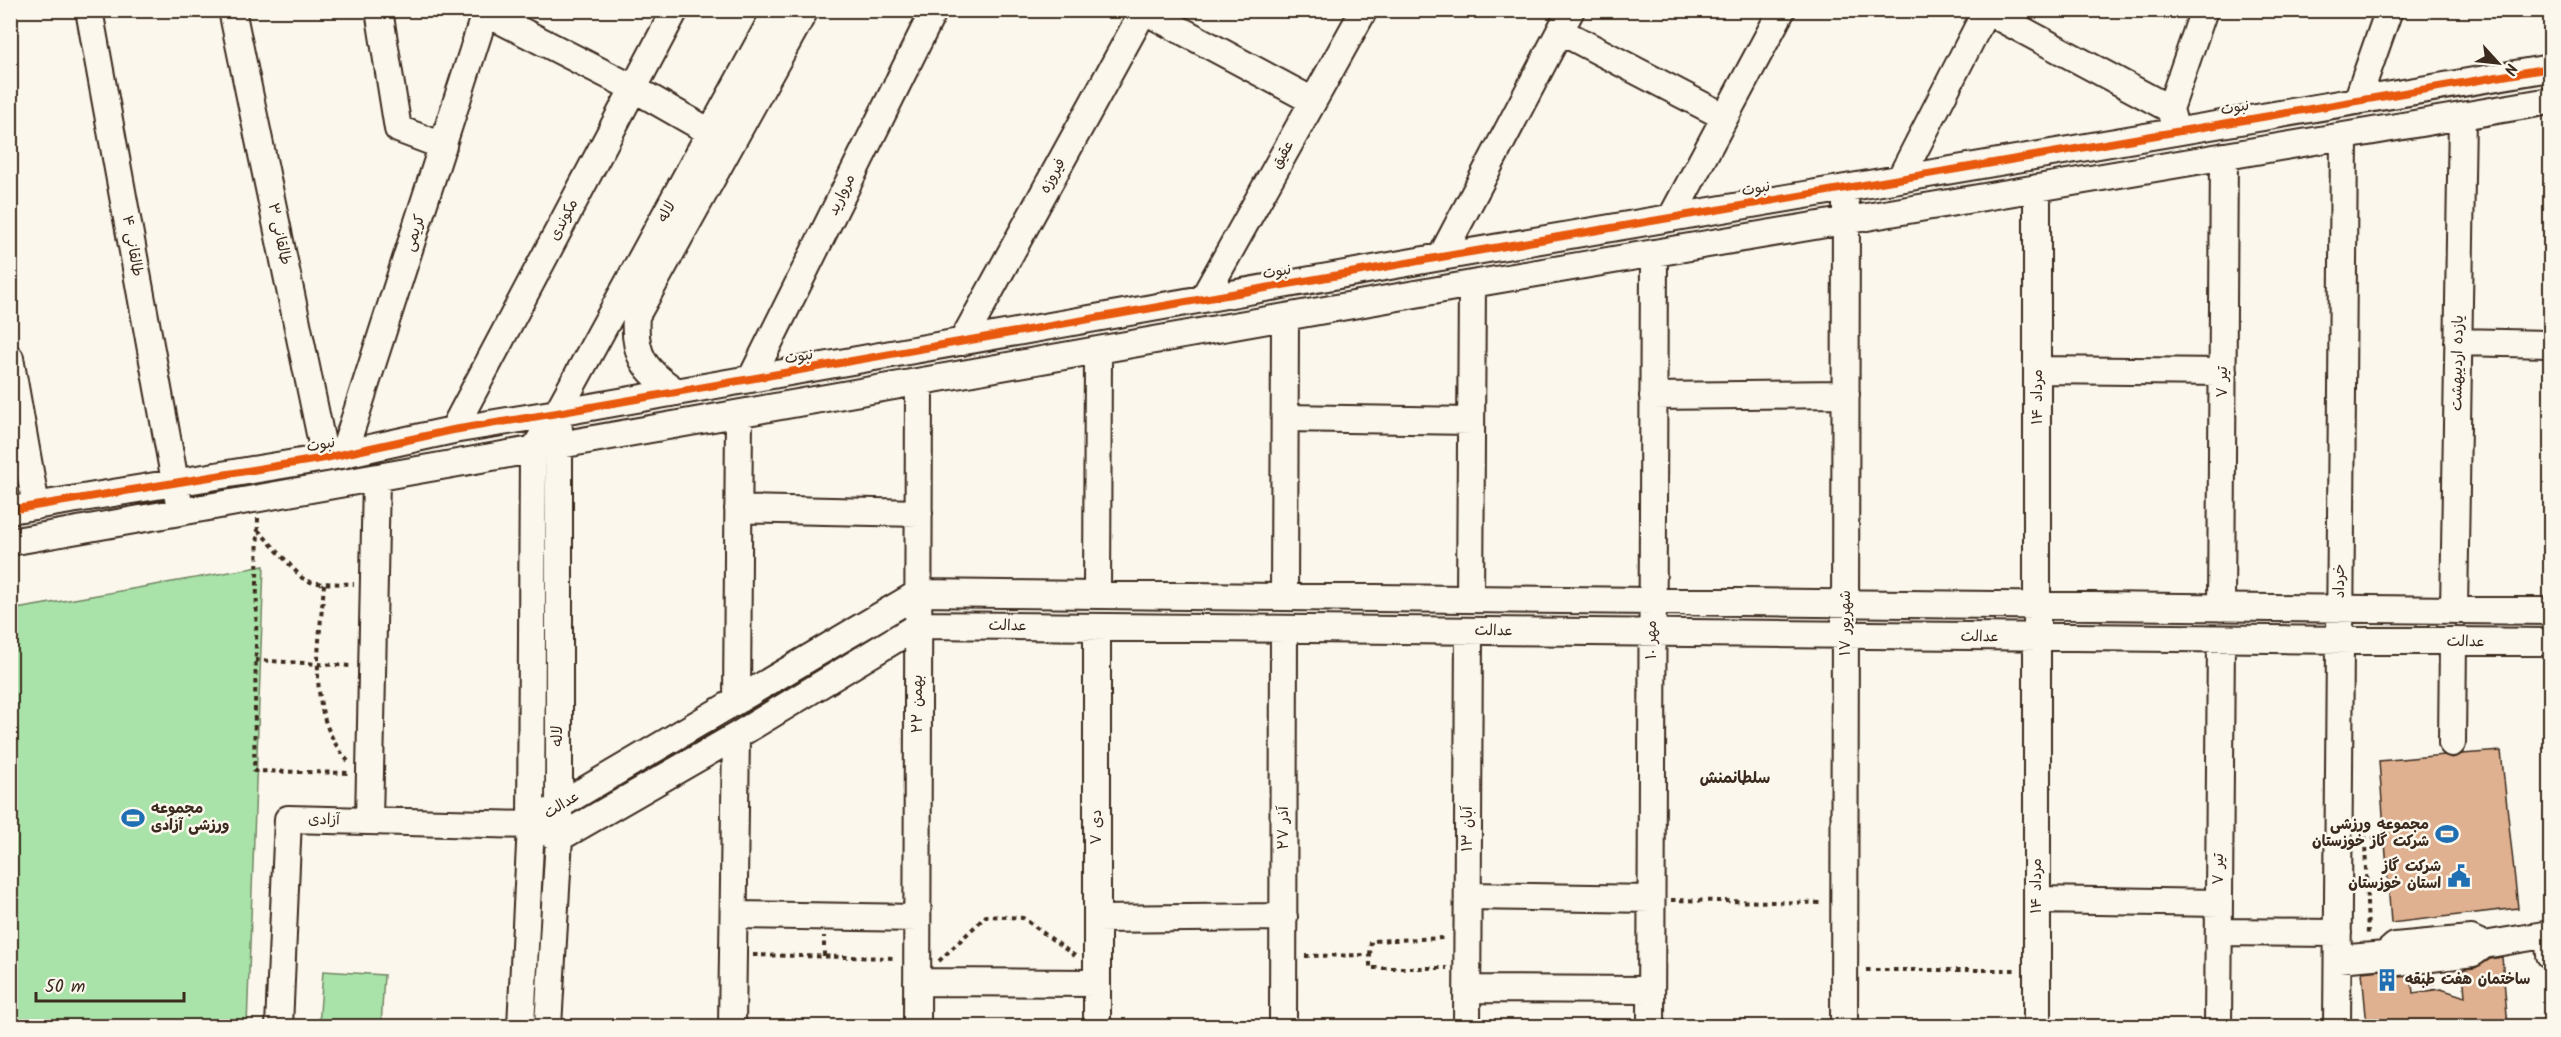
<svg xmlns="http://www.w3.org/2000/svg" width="2561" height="1037" font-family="Kalam,'Playpen Sans Arabic',sans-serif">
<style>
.green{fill:#a9e3a9;stroke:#728664;stroke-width:1.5}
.building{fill:#dfb190;stroke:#3b2a1e;stroke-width:1.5}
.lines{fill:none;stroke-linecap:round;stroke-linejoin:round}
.minor-casing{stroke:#3b2a1e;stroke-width:30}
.path{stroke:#3b2a1e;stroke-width:4;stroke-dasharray:4.5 4.5;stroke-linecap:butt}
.minor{stroke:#fbf7ec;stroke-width:26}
.cycleway-casing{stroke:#fbf7ec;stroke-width:11}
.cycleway{stroke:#e8590c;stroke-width:8}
.labels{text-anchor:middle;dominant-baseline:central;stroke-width:5;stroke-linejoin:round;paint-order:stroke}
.street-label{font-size:15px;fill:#3b2a1e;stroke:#fbf7ec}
.poi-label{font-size:15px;font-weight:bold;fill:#3b2a1e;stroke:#fbf7ec;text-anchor:start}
.neighbourhood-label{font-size:16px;font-weight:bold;fill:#3b2a1e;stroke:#fbf7ec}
</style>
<rect width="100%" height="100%" fill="#fbf7ec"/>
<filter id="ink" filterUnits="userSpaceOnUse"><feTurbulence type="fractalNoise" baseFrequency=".0167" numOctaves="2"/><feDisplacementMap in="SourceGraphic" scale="12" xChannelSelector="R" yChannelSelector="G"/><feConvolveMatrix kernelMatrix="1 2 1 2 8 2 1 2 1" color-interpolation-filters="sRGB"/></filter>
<g filter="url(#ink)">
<!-- green -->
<path class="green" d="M 264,566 L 247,1026 L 11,1026 L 11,610 Z
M 323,971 L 384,975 L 381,1026 L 319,1026 Z"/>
<!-- building -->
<path class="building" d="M 2501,751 L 2518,908 L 2391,923 L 2379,761 L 2444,755 L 2452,758 L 2462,754 Z
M 2502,957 L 2508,1026 L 2367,1026 L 2362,972 L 2382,970 L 2399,977 L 2411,976 L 2413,993 L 2441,989 L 2465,997 L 2463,969 L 2475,968 L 2490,959 Z"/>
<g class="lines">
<!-- minor casing -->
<g class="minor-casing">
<path id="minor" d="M 89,10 L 178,498
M 232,10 L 325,458
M 379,10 L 398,129 L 443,146
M 1143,10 L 1313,101
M 1985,10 L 2170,109
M 486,13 L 633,88 L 724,140
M 1560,31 L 1725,117
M 2357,101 L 2389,10
M 2174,124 L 2170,109 L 2204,10
M 1900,179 L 1986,11
M 1671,218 L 1782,10
M 1441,257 L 1571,10
M 1203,299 L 1364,10
M 962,342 L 1144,10
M 2458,342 L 2550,344
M 10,358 L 36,506
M 2038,370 L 2223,372
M 751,379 L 934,10
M 677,392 C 645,371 633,356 636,316 L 805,10
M 1653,396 L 1846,394
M 1285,418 L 1471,421
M 453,430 L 675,10
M 343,455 L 486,10
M 738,509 L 919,513
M 10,510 L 325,458 L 453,430 L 557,413 L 1441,257 L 2550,68
M 10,542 L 1472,284 L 2550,101
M 1097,595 L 1098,351
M 1284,597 L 1285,318
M 1470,599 L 1472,284
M 2221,608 L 2224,156
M 2454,610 L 2462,116
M 737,701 L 739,414
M 2452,743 L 2453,641
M 369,821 L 376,479
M 531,825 L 558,806 L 919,593 L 2550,611
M 1468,896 L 1651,899
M 2037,900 L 2219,903
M 735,915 L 917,918
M 1097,919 L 1284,917
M 2219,932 L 2338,933
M 2548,934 L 2550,955
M 2484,945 L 2550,934
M 2338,959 L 2385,955 L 2398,962 L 2473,953 L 2484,945 L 2471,939 L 2395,946 L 2385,955
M 917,982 L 1097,983
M 1467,989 L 1651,990
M 279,1026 L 288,819 L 531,825 L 559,838 L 736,736 L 919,625 L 2550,642
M 521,1026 L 531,825 L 533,451 L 557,413 L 777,10
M 548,1026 L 559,838 L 559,429
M 732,1026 L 736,736
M 917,1026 L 919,382
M 1097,1026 L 1097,627
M 1283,1026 L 1284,629
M 1467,1026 L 1469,631
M 1651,1026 L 1654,253
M 1844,1026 L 1846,205
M 2037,1026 L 2037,188
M 2218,1026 L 2221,639
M 2337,1026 L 2344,136"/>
</g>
<!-- path -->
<path class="path" d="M 258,518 L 254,771 L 351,773
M 258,530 L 302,578 L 313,583 L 354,584
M 324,584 C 320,644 304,711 348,761
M 255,660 L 351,666
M 2363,839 L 2377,838
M 2365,839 L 2368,935
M 1671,900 L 1823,903
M 753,955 L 895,958
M 1370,955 L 1371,941 L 1445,938
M 824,956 L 824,936
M 1305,956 L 1370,955 L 1370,968 L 1447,968
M 939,961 L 986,916 L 1023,918 L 1075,956
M 1866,970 L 2018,970
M 2432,980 L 2433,990"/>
<!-- minor -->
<use href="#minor" class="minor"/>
<!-- cycleway casing -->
<g class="cycleway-casing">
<path id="cycleway" d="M 10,510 L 325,458 L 453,430 L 557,413 L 1441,257 L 2550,68"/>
</g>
<!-- cycleway -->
<use href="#cycleway" class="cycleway"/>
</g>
</g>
<!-- icons -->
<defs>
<g id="stadium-bare" transform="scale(1.8)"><path d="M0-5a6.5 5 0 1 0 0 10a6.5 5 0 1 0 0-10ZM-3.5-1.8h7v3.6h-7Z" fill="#1f6fb2" stroke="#fbf7ec" stroke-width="2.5" paint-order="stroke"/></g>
<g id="civic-bare" transform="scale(1.8)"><path d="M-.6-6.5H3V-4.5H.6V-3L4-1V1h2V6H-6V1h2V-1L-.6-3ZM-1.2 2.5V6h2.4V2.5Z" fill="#1f6fb2" stroke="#fbf7ec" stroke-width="2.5" paint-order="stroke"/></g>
<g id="building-bare" transform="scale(1.8)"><path d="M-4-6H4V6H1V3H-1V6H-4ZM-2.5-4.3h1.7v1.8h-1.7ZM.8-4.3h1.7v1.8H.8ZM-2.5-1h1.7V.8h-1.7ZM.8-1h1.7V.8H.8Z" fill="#1f6fb2" stroke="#fbf7ec" stroke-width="2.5" paint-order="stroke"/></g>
</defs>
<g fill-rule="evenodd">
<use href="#stadium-bare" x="133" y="818"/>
<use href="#stadium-bare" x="2447" y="834"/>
<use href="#civic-bare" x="2459" y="876"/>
<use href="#building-bare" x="2387" y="980"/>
</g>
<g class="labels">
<!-- street labels -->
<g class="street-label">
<text transform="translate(2235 108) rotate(-10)">نبوت</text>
<text transform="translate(1283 155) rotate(-61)">عقیق</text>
<text transform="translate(1053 176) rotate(-61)">فیروزه</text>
<text transform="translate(1756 189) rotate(-10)">نبوت</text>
<text transform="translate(842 195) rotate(-64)">مروارید</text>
<text transform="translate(667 212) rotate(-61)">لاله</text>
<text transform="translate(564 220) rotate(-62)">مکوندی</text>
<text transform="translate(415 233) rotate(-72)">کریمی</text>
<text transform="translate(279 234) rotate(78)">طالقانی ۳</text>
<text transform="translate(132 246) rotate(80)">طالقانی ۴</text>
<text transform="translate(1277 272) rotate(-10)">نبوت</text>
<text transform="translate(799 357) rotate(-10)">نبوت</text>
<text transform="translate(2458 363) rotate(-89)">یازده اردیبهشت</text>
<text transform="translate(2223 382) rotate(-90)">۷ تیر</text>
<text transform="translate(2038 397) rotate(-90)">۱۴ مرداد</text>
<text transform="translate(321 445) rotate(-10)">نبوت</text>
<text transform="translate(2340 581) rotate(-90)">خرداد</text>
<text transform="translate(1846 623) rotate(-90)">۱۷ شهریور</text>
<text transform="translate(1008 626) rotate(1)">عدالت</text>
<text transform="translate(1494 631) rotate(1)">عدالت</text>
<text transform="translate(1980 637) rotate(1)">عدالت</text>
<text transform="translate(1652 640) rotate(-90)">۱۰ مهر</text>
<text transform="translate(2466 642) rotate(1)">عدالت</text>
<text transform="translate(918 704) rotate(-90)">۲۲ بهمن</text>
<text transform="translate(558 736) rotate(-90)">لاله</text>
<text transform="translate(562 805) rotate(-32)">عدالت</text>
<text transform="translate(324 820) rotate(1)">آزادی</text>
<text transform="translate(1097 827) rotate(-90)">۷ دی</text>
<text transform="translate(1284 828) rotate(-90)">۲۷ آذر</text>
<text transform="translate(1468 829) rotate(-90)">۱۳ آبان</text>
<text transform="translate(2219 869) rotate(-90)">۷ تیر</text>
<text transform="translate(2037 886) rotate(-90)">۱۴ مرداد</text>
</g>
<!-- poi labels -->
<g class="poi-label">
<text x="151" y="809">مجموعه<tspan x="151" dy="17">ورزشی آزادی</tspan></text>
<text x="2429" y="825" text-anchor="end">مجموعه ورزشی<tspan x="2429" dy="17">شرکت گاز خوزستان</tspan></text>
<text x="2441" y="867" text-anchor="end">شرکت گاز<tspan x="2441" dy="17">استان خوزستان</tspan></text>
<text x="2405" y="980">ساختمان هفت طبقه</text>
</g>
<!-- neighbourhood labels -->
<g class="neighbourhood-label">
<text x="1735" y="778">سلطانمنش</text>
</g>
</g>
<!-- margin -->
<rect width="2561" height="1037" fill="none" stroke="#fbf7ec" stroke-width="36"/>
<rect x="18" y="18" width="2525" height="1001" fill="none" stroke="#3b2a1e" stroke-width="2" filter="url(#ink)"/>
<!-- north arrow -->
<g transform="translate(2498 63) rotate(117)" stroke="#fbf7ec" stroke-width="4.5" paint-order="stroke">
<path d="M0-4.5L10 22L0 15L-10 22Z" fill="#3b2a1e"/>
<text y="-9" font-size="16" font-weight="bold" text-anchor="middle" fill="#3b2a1e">N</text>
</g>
<!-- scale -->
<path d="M36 992v9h148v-9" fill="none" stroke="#3b2a1e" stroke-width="3"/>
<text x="45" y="992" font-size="18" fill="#3b2a1e" stroke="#fbf7ec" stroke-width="4.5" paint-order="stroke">50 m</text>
</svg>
